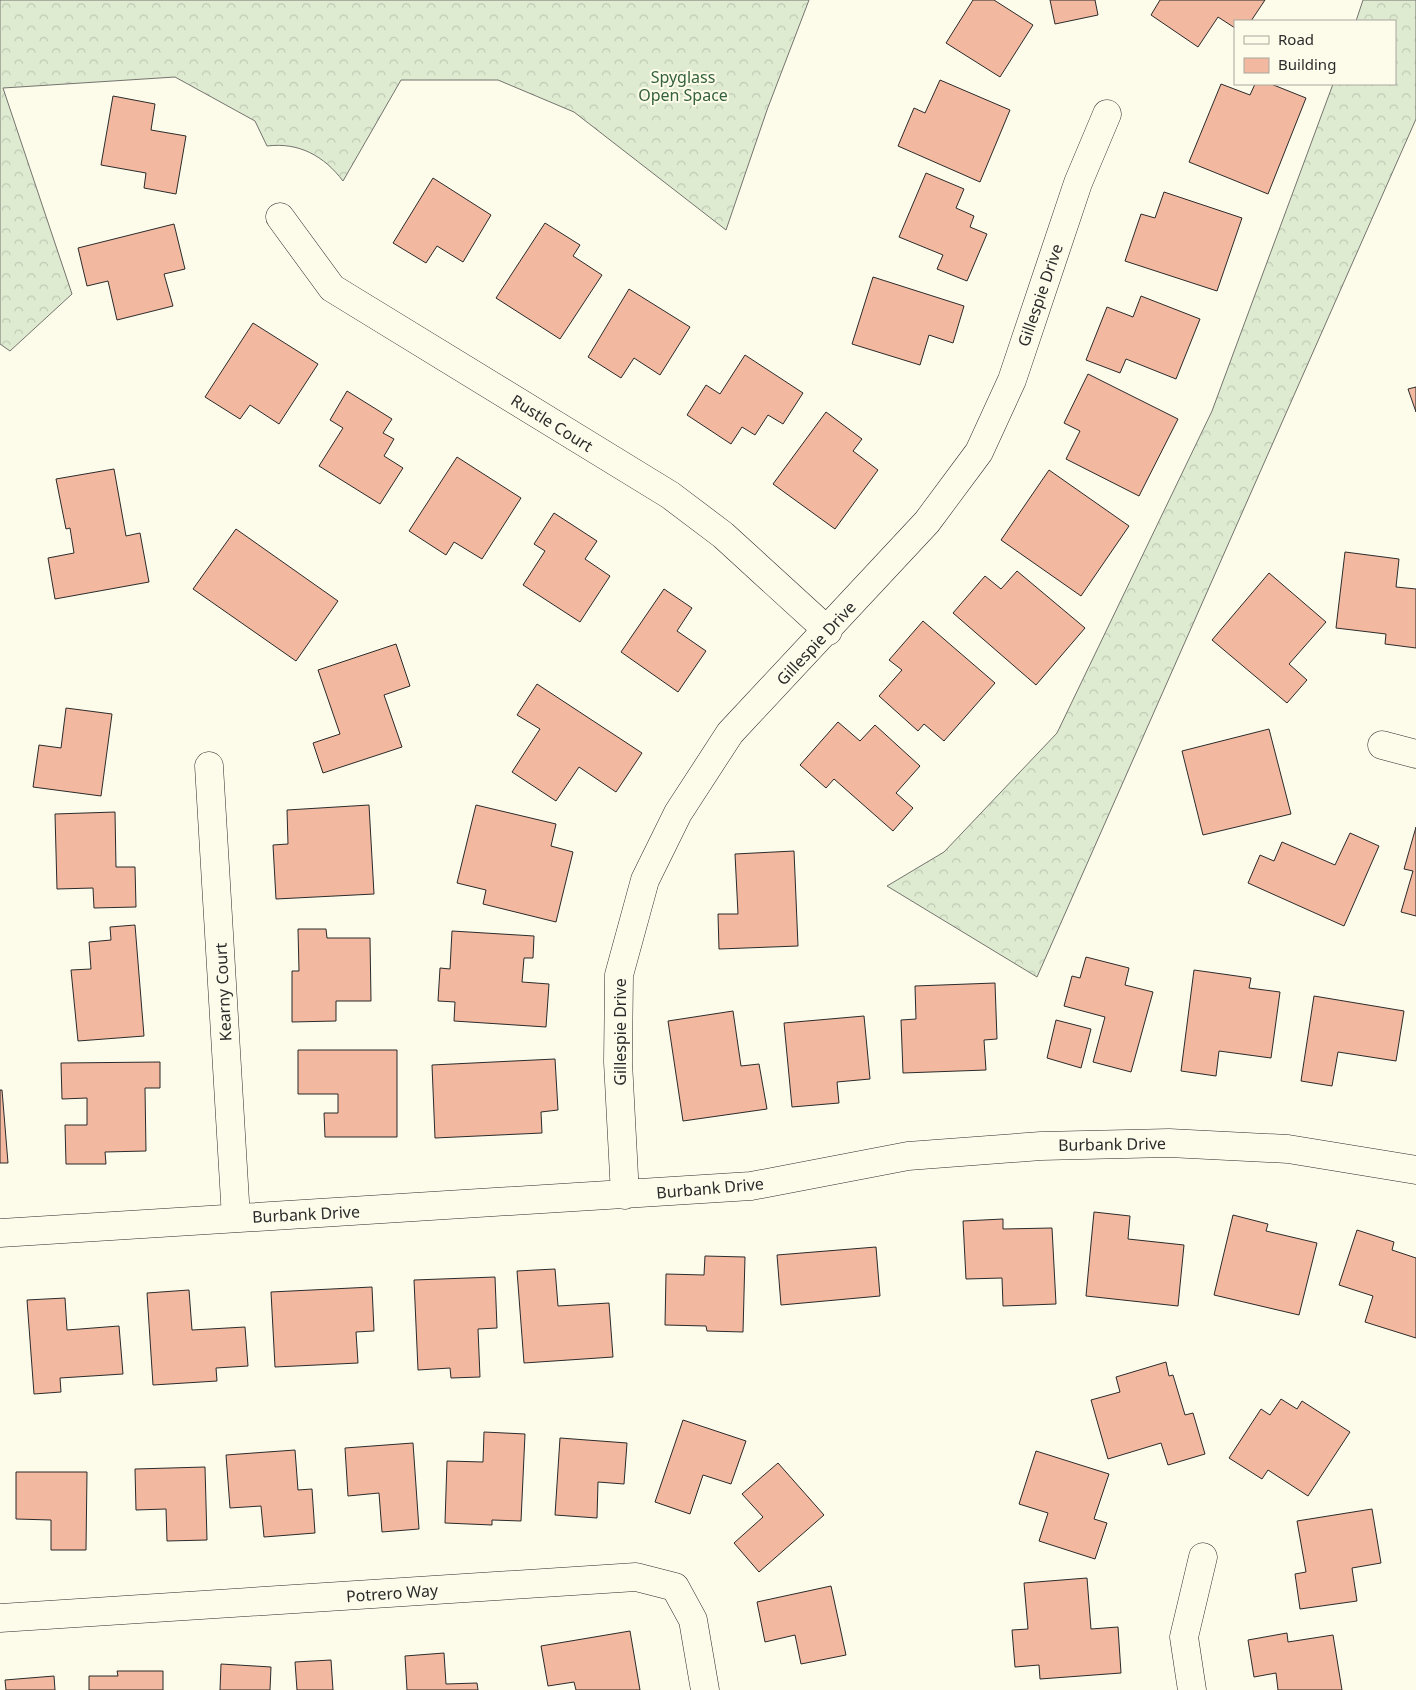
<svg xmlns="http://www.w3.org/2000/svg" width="1416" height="1690" font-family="'Noto Sans',sans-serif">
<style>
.forest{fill:url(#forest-crowns);stroke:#74746e}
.building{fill:#f2b8a0;stroke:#2b2b2b}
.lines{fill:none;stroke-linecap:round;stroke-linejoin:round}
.minor-casing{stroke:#2b2b2b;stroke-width:29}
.minor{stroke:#fdfbea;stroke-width:28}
.labels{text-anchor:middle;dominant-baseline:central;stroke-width:4;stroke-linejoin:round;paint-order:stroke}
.park-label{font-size:16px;fill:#34623c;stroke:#fdfbea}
.street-label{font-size:16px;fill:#2b2b2b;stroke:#fdfbea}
</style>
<defs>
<pattern id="forest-crowns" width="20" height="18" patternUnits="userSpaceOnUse" patternTransform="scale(1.25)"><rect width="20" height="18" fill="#deebd1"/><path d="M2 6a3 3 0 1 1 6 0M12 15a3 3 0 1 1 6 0" fill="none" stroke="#bfcab4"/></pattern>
</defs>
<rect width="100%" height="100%" fill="#fdfbea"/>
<!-- forest -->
<path class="forest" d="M 0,0 L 809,0 L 767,110 L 726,230 L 574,112 L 498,80 L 401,80 L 343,181 C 324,156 299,142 267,146 L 255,121 L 175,77 L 3,88 L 72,294 L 10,351 L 0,344 Z
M 1363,0 L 1416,0 L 1416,119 L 1037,977 L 887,886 L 944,852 L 1057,733 L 1212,411 L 1333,84 L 1395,84 L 1395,21 L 1356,21 Z"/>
<!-- building -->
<path class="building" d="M 973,0 L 994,0 L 1033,25 L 1000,77 L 946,43 Z
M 1050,0 L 1095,0 L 1098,15 L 1055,24 Z
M 1160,0 L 1265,0 L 1251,21 L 1235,21 L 1235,28 L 1218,17 L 1198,47 L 1151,15 Z
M 940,80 L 1010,110 L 980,182 L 898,146 L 914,108 L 925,113 Z
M 1221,84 L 1250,95 L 1255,84 L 1271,84 L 1306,98 L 1268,194 L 1189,162 Z
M 113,96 L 155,104 L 151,130 L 186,136 L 176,194 L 144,188 L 146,173 L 101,165 Z
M 926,173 L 964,189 L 956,208 L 974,216 L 970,227 L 987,234 L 967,281 L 937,269 L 943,255 L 899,237 Z
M 433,178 L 491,215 L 463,262 L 437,246 L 426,263 L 393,243 Z
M 1164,192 L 1242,218 L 1217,291 L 1125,261 L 1141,214 L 1155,218 Z
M 545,223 L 580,245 L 573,256 L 602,275 L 560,339 L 496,298 Z
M 174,224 L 185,269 L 164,274 L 173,306 L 117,320 L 108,281 L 87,286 L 78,248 Z
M 873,277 L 964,306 L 953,343 L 929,335 L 920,365 L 852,344 Z
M 629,289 L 690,327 L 660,375 L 634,358 L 621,378 L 588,357 Z
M 1141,296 L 1200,319 L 1176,379 L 1126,359 L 1120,373 L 1086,360 L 1107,307 L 1133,317 Z
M 253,323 L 318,364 L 279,424 L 250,405 L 240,419 L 205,397 Z
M 745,355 L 803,393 L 783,424 L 768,415 L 755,435 L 742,427 L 731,444 L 687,415 L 706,385 L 720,394 Z
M 1088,374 L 1178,419 L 1139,496 L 1066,459 L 1080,431 L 1064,423 Z
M 1416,387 L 1416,412 L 1408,389 Z
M 347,391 L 392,419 L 383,433 L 394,439 L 384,456 L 403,468 L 380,504 L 319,466 L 343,428 L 330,420 Z
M 826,412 L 862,439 L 853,451 L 878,470 L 835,529 L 773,484 Z
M 457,457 L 521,498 L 482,559 L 454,542 L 446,555 L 409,531 Z
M 114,469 L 126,536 L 140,533 L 149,582 L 55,599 L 48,558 L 74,553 L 70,528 L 66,529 L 56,479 Z
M 1049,470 L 1129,526 L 1081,596 L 1001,540 Z
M 554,513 L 597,541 L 585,559 L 610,576 L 580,622 L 523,585 L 545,551 L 534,544 Z
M 236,529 L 338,601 L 296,661 L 193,589 Z
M 1345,552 L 1399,559 L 1396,587 L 1416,589 L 1416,648 L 1385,644 L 1386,634 L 1336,628 Z
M 1017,571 L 1085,628 L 1036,685 L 953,613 L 985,576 L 1001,589 Z
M 1269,573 L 1326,622 L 1289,664 L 1307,680 L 1287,703 L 1212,640 Z
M 664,589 L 692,608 L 677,631 L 706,651 L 678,692 L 621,652 Z
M 923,621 L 995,683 L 944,741 L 924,724 L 918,731 L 879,696 L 902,670 L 889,660 Z
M 396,644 L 410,686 L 384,695 L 402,747 L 323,773 L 313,743 L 340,734 L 318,670 Z
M 537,684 L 642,753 L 616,792 L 579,767 L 556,801 L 512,772 L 540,729 L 517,715 Z
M 66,708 L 112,714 L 101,796 L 33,787 L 39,745 L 61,748 Z
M 838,722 L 860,741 L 875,725 L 920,766 L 896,793 L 913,808 L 893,831 L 834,779 L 826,788 L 800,765 Z
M 1269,729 L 1291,814 L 1203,835 L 1182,751 Z
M 369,805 L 374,894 L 276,899 L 273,845 L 288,844 L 287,810 Z
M 476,805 L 556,824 L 551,846 L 573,852 L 556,922 L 483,904 L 486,890 L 457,883 Z
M 115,812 L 116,867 L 135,867 L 136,907 L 94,908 L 93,888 L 57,889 L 55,814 Z
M 1416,827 L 1416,916 L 1401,912 L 1413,871 L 1404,869 Z
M 1350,833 L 1379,846 L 1344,926 L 1248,883 L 1260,855 L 1274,861 L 1282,842 L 1335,865 Z
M 794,851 L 798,946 L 719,949 L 718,914 L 738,914 L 735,854 Z
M 135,925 L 144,1036 L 78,1041 L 71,970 L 91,969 L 89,942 L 111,940 L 110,927 Z
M 298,929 L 326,929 L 327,938 L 370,938 L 371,1001 L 336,1001 L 336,1021 L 292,1022 L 292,971 L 299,971 Z
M 452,931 L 534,936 L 533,958 L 524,958 L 522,982 L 549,984 L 546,1027 L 454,1021 L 455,1002 L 438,1001 L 440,968 L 450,969 Z
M 1086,957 L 1129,968 L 1125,985 L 1153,992 L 1131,1072 L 1093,1062 L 1105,1017 L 1064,1006 L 1072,976 L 1080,978 Z
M 1194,970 L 1251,978 L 1249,988 L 1280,992 L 1271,1058 L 1219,1051 L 1216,1076 L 1181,1071 Z
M 995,983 L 997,1039 L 984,1040 L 986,1070 L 903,1073 L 901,1020 L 916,1019 L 915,986 Z
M 1314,996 L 1404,1011 L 1396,1061 L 1338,1052 L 1332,1086 L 1301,1081 Z
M 733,1011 L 741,1066 L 759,1064 L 767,1109 L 683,1121 L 668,1021 Z
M 864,1016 L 870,1079 L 837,1082 L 839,1103 L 792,1107 L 784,1023 Z
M 1056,1020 L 1091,1029 L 1081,1068 L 1047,1058 Z
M 298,1050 L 397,1050 L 397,1137 L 325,1137 L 324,1113 L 338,1113 L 338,1094 L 298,1094 Z
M 555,1059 L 558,1110 L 541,1112 L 542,1133 L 435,1138 L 432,1065 Z
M 160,1062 L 160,1088 L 145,1088 L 146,1151 L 105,1152 L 106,1164 L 66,1164 L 65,1125 L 87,1125 L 87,1098 L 62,1099 L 61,1063 Z
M 0,1090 L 2,1090 L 8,1163 L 0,1163 Z
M 1094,1212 L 1130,1216 L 1128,1239 L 1184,1245 L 1178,1306 L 1086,1296 Z
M 1233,1215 L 1268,1224 L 1266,1231 L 1317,1243 L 1299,1315 L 1214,1295 Z
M 1003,1219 L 1003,1229 L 1052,1228 L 1056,1304 L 1003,1306 L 1002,1278 L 966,1279 L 963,1221 Z
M 1357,1230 L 1394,1242 L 1392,1250 L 1416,1258 L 1416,1338 L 1365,1322 L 1373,1296 L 1339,1285 Z
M 876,1247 L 880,1296 L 781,1305 L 777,1255 Z
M 705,1256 L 745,1257 L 743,1332 L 707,1331 L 706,1326 L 665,1325 L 666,1274 L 704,1275 Z
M 555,1269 L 558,1306 L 609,1303 L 613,1357 L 524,1363 L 517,1271 Z
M 495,1277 L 497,1328 L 478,1329 L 480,1377 L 451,1378 L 450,1368 L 418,1370 L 414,1280 Z
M 372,1287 L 374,1331 L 356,1332 L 358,1363 L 275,1367 L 271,1292 Z
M 189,1290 L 192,1330 L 245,1327 L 248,1366 L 216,1368 L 217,1381 L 153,1385 L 147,1293 Z
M 65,1298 L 67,1330 L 119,1326 L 123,1374 L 60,1378 L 61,1392 L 34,1394 L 27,1300 Z
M 1166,1362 L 1169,1376 L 1173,1375 L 1185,1415 L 1193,1413 L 1205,1454 L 1168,1465 L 1161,1443 L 1108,1459 L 1091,1400 L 1120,1392 L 1116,1377 Z
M 1281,1399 L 1297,1409 L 1302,1401 L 1350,1432 L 1308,1496 L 1268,1470 L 1262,1479 L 1229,1458 L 1261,1409 L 1270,1415 Z
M 683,1420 L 746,1441 L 731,1484 L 703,1475 L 690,1514 L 655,1502 Z
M 484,1432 L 525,1434 L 521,1521 L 492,1520 L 492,1525 L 445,1523 L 447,1461 L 483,1462 Z
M 560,1438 L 627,1443 L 624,1484 L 598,1482 L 597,1518 L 555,1515 Z
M 413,1443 L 419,1529 L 382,1532 L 379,1493 L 348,1496 L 345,1448 Z
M 295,1450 L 298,1490 L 312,1489 L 315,1533 L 264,1537 L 261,1506 L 230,1508 L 226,1455 Z
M 1036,1451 L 1109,1474 L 1094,1519 L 1107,1523 L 1095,1559 L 1039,1541 L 1048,1513 L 1019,1504 Z
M 778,1463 L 824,1515 L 759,1572 L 734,1543 L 763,1517 L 742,1494 Z
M 205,1467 L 207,1540 L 167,1541 L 166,1509 L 136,1510 L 135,1469 Z
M 16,1472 L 87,1472 L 86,1550 L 51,1550 L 51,1520 L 16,1519 Z
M 1372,1509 L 1381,1563 L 1352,1568 L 1357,1601 L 1300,1609 L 1295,1574 L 1306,1572 L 1297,1521 Z
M 1087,1578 L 1091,1629 L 1118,1627 L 1121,1673 L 1040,1679 L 1039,1665 L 1015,1667 L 1012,1630 L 1028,1629 L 1024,1583 Z
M 831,1586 L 846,1655 L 801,1664 L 795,1635 L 765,1642 L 757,1602 Z
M 630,1631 L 640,1690 L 576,1690 L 574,1682 L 548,1686 L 541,1646 Z
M 1287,1633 L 1288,1642 L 1333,1635 L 1342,1690 L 1278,1690 L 1276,1673 L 1254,1677 L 1248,1640 Z
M 444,1653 L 446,1684 L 477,1683 L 478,1690 L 407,1690 L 405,1656 Z
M 331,1660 L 333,1690 L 297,1690 L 295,1662 Z
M 221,1664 L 271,1667 L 270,1690 L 220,1690 Z
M 117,1671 L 163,1671 L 163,1690 L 89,1690 L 89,1676 L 118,1676 Z
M 54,1676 L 55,1690 L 6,1690 L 5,1680 Z"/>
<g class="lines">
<!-- minor casing -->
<g class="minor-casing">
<path id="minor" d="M 280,217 L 332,288 L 670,495 L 723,535 L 828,631
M 1382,745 L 1416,754
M 209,766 L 236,1218
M 625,1195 L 618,1062 L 619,975 L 645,880 L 678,813 L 730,733 L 927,522 L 979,452 L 1012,380 L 1078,183 L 1107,114
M 0,1233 L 751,1186 L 908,1156 L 1041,1146 L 1169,1143 L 1288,1149 L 1416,1170
M 0,1618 L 636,1577 L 675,1587 L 693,1620 L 705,1690
M 1192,1690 L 1184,1637 L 1203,1557"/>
</g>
<!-- minor -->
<use href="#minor" class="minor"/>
</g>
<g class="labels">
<!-- park labels -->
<g class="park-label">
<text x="683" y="77">Spyglass<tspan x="683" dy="18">Open Space</tspan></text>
</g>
<!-- street labels -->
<g class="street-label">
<text transform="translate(1040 295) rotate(-71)">Gillespie Drive</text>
<text transform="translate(552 423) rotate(32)">Rustle Court</text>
<text transform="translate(816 643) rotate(-47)">Gillespie Drive</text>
<text transform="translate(223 992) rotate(-93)">Kearny Court</text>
<text transform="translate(620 1032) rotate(-90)">Gillespie Drive</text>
<text transform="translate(1112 1144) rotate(-1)">Burbank Drive</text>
<text transform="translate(710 1188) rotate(-5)">Burbank Drive</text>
<text transform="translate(306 1214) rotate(-3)">Burbank Drive</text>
<text transform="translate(392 1593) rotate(-4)">Potrero Way</text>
</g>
</g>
<!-- legend -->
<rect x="1234" y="20" width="162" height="65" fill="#fdfbea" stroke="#a9a89e"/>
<rect x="1244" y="36" width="25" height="8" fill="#fdfbea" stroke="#a9a89e"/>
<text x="1278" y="45" font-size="15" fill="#2b2b2b">Road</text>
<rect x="1244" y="58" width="25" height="15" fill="#f2b8a0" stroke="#a9a89e"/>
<text x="1278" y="70" font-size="15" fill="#2b2b2b">Building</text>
</svg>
